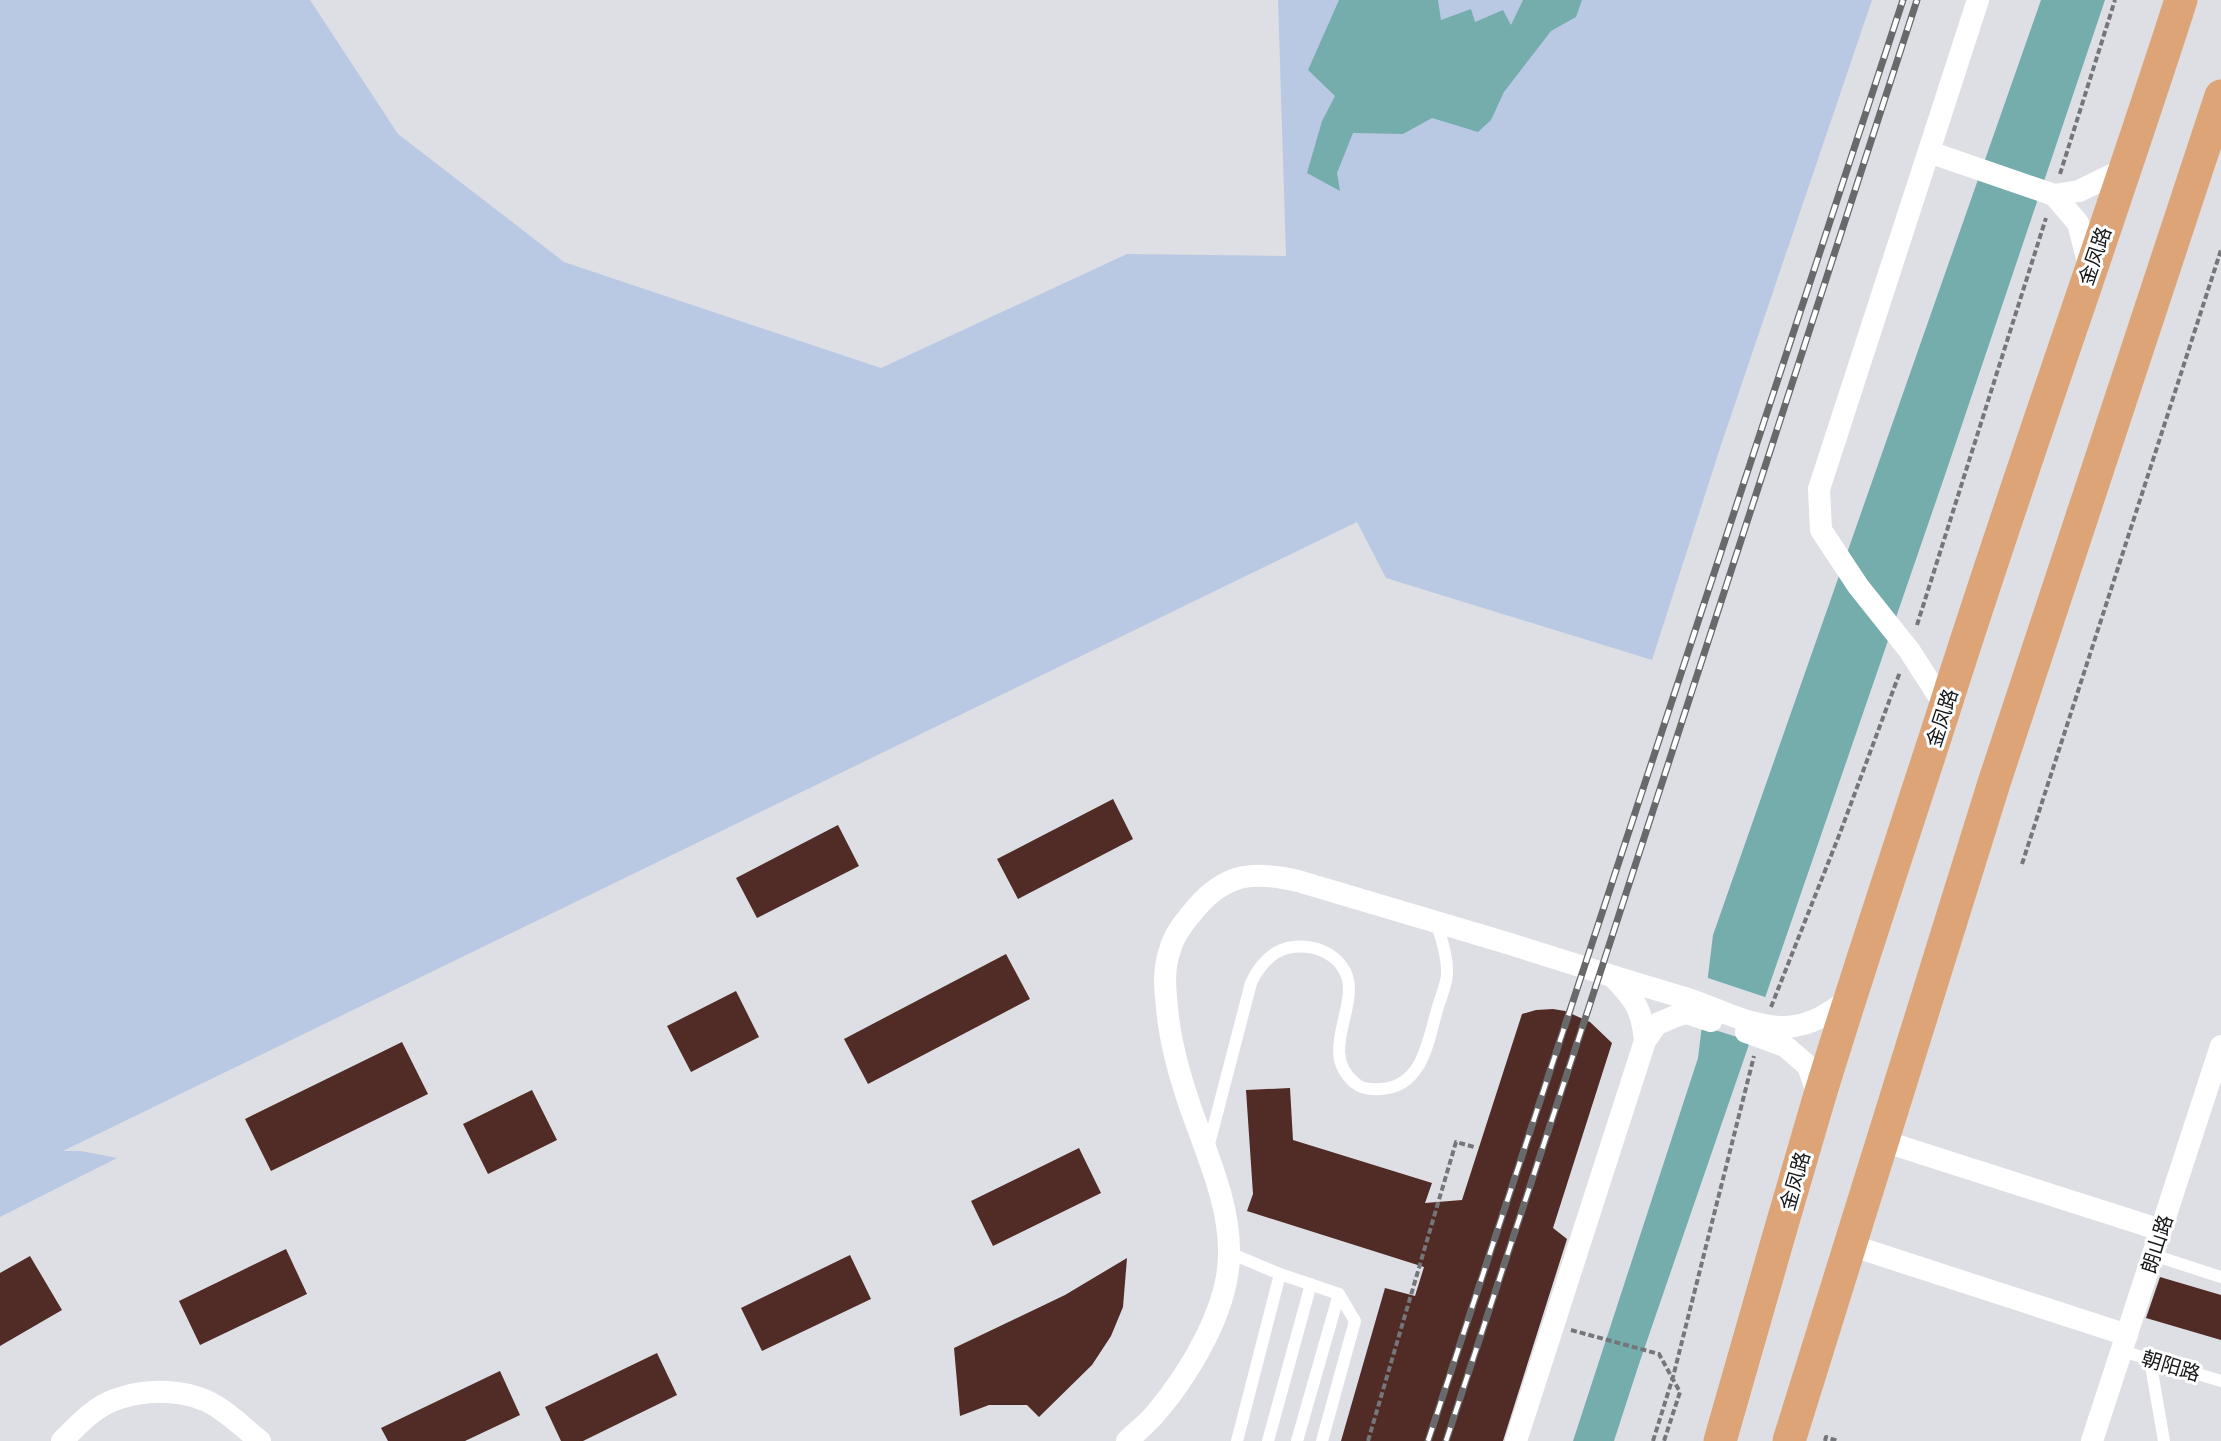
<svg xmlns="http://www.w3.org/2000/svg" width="2221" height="1441" font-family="Cabin,'Noto Sans SC',sans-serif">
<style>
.green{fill:#bac9e3}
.water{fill:#75adad}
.pier{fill:#dddfe4}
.building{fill:#512b26}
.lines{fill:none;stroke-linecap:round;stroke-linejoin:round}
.path{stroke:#747679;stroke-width:4;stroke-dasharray:6 3;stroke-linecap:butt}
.lane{stroke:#fff;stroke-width:12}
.street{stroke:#fff;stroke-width:22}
.highway{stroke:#dda477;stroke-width:33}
.rail-casing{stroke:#67696b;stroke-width:7}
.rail{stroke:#fff;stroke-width:4.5;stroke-dasharray:14;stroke-linecap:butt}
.labels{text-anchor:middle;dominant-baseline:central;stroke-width:6;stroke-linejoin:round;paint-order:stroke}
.street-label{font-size:20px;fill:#161718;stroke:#fff}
</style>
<rect width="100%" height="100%" fill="#dddfe4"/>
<!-- green -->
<path class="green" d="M 0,0 L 310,0 L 398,134 L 564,262 L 881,368 L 1127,254 L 1286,256 L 1278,0 L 1872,0 L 1721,445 L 1652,660 L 1386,578 L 1357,522 L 63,1151 L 81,1151 L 117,1158 L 0,1217 Z"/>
<!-- water -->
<path class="water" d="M 1339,0 L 1438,0 L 1441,20 L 1471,9 L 1475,22 L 1503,10 L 1511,25 L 1523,0 L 1582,0 L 1576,17 L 1551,31 L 1504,92 L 1491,120 L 1478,132 L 1432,118 L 1403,134 L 1353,133 L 1337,173 L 1340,191 L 1307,173 L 1322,121 L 1335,96 L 1308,70 Z
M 2041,0 L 2105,0 L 1945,475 L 1639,1364 L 1614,1441 L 1573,1441 L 1698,1058 L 1713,935 Z"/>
<!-- pier -->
<path class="pier" d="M 1705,977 L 1768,998 L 1753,1042 L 1699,1025 Z"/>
<!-- building -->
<path class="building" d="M 1113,799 L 1133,839 L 1018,899 L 997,859 Z
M 838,825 L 859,866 L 757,918 L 736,878 Z
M 1006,954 L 1030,999 L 868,1084 L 844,1039 Z
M 736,991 L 759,1037 L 691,1072 L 667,1026 Z
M 1553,1009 L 1565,1011 L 1590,1022 L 1612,1043 L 1553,1228 L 1567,1239 L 1503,1441 L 1341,1441 L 1385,1288 L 1415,1296 L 1424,1267 L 1247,1211 L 1253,1194 L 1246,1090 L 1290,1088 L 1293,1140 L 1432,1183 L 1425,1203 L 1462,1200 L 1522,1014 L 1536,1010 Z
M 402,1042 L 428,1094 L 271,1171 L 245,1119 Z
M 532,1090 L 557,1140 L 488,1174 L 463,1124 Z
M 1079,1148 L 1101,1193 L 993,1246 L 971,1201 Z
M 286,1249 L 307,1294 L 200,1345 L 179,1301 Z
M 850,1255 L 871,1299 L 762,1351 L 741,1308 Z
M 30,1256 L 62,1310 L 0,1346 L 0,1273 Z
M 1127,1258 L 1123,1307 L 1111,1336 L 1092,1365 L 1039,1417 L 1027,1405 L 989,1405 L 960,1416 L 954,1348 L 1065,1295 Z
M 2160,1277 L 2221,1295 L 2221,1340 L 2146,1318 Z
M 657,1353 L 677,1395 L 583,1441 L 561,1441 L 545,1407 Z
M 500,1371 L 520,1415 L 465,1441 L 388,1441 L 381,1428 Z"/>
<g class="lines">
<!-- path -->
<path class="path" d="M 2060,174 L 2115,0
M 1917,625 L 2046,218
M 2022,864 L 2221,250
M 1771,1007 L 1840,833 L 1900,672
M 1571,1330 L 1659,1354 L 1680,1392 L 1664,1441
M 1368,1441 L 1456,1142 L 1474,1147
M 1653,1441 L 1673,1377 L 1754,1056
M 1825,1441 L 1826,1437 L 1838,1441"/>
<!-- lane -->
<path class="lane" d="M 1208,1148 L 1251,983 C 1257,970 1264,960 1277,952 C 1305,937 1349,953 1349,989 C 1349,1021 1323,1057 1355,1083 C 1362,1089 1372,1090 1381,1089 C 1422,1087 1428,1042 1437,1010 C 1440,999 1446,986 1447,975 C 1448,957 1441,938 1436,921
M 1230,1253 L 1280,1274 L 1339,1294 L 1355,1321 L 1322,1441
M 2153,1255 L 2221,1277
M 2122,1351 L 2221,1381
M 2150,1360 L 2164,1441
M 1237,1441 L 1280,1274
M 1268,1441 L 1311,1284
M 1297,1441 L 1339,1294"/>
<!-- street -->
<path class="street" d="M 1929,152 L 2054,195 L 2079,191 L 2114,174 L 2128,162
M 2054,195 L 2078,223 L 2090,270
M 1945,706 L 1909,650 L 1858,586 L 1821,530 L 1819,489 L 1978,0
M 1746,1032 L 1785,1046 L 1808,1066 L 1819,1098
M 1645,1041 L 1657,1024 L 1676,1016 L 1687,1013 L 1711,1021
M 1883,1141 L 2161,1230
M 1850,1245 L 2127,1335
M 62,1441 C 78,1425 95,1406 117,1399 C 148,1388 188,1389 216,1406 C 232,1416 245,1429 260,1441
M 1127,1441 C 1136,1432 1148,1423 1156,1413 C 1190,1373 1229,1308 1229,1254 C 1230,1203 1206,1153 1190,1106 C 1179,1074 1170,1042 1167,1008 C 1165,989 1163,969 1170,950 C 1174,934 1186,920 1196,908 C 1227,872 1255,871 1298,881 C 1368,902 1438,922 1507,943 C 1567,962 1626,981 1685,998 C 1718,1008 1751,1028 1785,1027 C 1811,1026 1830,1013 1850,998
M 1516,1441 L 1645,1041 C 1642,1010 1636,1001 1615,979
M 2092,1441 L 2221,1046"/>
<!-- highway -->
<path class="highway" d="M 1720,1441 C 1753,1327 1785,1212 1819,1098 C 1859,967 1903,837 1945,707 C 2020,470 2105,236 2181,0
M 1789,1441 L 1994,783 L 2221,96"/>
<!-- rail casing -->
<g class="rail-casing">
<path id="rail" d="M 1428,1441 L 1903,0
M 1446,1441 L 1589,1007 L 1917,0"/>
</g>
<!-- rail -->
<use href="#rail" class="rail"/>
</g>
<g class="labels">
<!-- street labels -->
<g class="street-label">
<text transform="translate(2095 256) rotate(-71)">金凤路</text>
<text transform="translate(1942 718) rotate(-72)">金凤路</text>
<text transform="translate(1795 1181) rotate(-74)">金凤路</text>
<text transform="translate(2157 1244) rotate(-72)">朗山路</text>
<text transform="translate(2171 1366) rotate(17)">朝阳路</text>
</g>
</g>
</svg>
